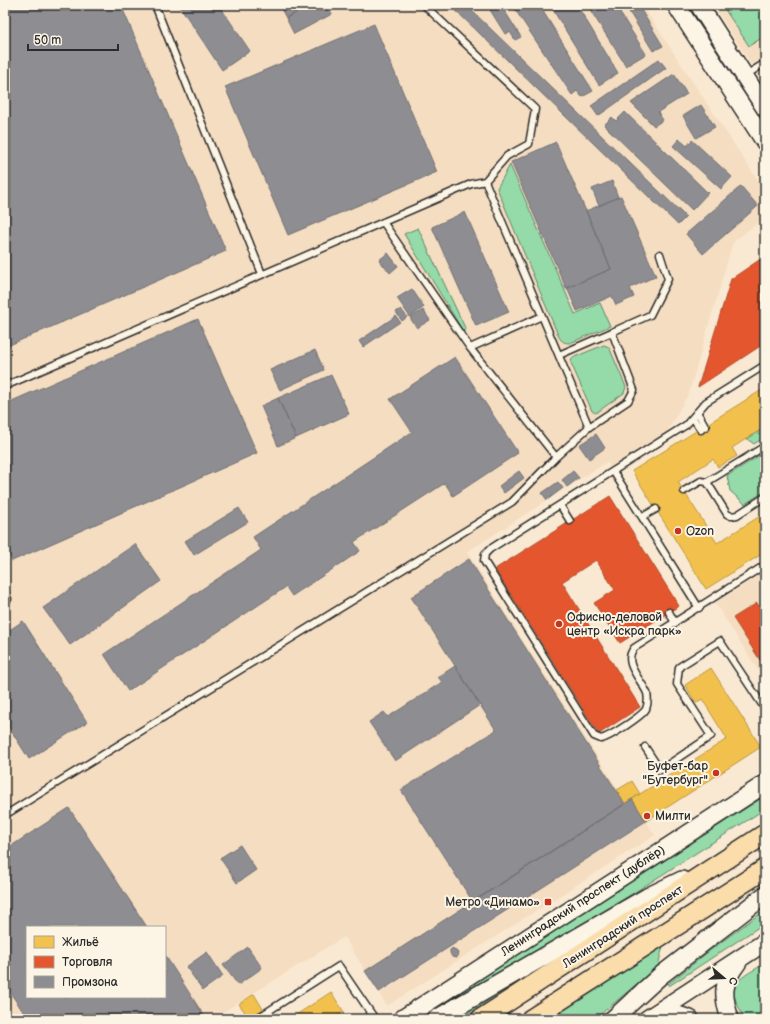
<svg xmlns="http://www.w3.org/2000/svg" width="770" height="1024" font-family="'Balsamiq Sans',sans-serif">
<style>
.built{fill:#f5ddc1;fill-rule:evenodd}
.green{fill:#94dba9;stroke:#60836a}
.homes{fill:#f2c14e;stroke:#b69444}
.shops{fill:#e4572e;stroke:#ac4a2d}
.industry{fill:#8d8d92;stroke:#707073}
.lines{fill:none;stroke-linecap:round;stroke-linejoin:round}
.lane-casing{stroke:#2b2b2b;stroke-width:9}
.secondary-casing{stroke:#2b2b2b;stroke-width:20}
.primary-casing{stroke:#2b2b2b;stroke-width:22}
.lane{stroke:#fcf5e5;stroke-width:6}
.secondary{stroke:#fcf5e5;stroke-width:17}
.primary{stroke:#faddab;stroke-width:19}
.poi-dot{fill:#c8321e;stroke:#fcf5e5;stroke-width:1.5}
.labels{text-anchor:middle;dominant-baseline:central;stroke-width:4;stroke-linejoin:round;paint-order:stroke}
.poi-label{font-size:12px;fill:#2b2b2b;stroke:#fcf5e5;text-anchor:start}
.street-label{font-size:12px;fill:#2b2b2b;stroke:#fcf5e5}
</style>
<rect width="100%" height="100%" fill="#fae9d2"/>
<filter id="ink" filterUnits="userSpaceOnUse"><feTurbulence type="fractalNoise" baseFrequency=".025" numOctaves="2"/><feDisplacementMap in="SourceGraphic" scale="8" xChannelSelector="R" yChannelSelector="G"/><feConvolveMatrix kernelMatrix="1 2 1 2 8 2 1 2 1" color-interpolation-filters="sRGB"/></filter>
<g filter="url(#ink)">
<!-- built -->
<path class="built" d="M 5,5 L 642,5 L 765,191 L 765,218 L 733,242 L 689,393 L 667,432 L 612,469 L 607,462 L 467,552 L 618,789 L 632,781 L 640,794 L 632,800 L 655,835 L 387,1006 L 344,937 L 215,1017 L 216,1019 L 5,1019 ZM 27,927 L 165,927 L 165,997 L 27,997 Z
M 713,5 L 765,5 L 765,87 L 746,56 Z
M 765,571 L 765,681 L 715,603 Z"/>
<!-- green -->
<path class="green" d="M 722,5 L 759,5 L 765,14 L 765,36 L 749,46 Z
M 510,165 L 575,314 L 600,303 L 610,326 L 570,343 C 563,343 561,341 558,335 L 497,188 Z
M 418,228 L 466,330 L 463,331 L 404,234 Z
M 604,345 L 609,347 L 626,387 L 624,393 L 596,413 L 592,411 L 571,363 L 572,358 Z
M 765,428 L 765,437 L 754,444 L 747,439 Z
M 765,452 L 765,491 L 745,504 L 730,491 L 727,476 Z
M 765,796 L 765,809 L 596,917 L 424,1019 L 418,1019 Z
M 765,910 L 765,923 L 669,986 L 668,984 L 713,948 Z
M 663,946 L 658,966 L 595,1019 L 549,1019 Z
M 765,963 L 765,1019 L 744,1019 C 741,1011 736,1003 734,995 C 731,979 754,971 765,963 Z
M 516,982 L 460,1019 L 449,1019 Z"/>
<!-- homes -->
<path class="homes" d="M 765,226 L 765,238 L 760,229 Z
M 765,388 L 765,427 L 732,448 L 737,456 L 718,467 L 713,459 L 678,482 L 717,543 L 765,513 L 765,552 L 706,589 L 632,471 Z
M 711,668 L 761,747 L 646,821 L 632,799 L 727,739 L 702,699 L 696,703 L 685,685 Z
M 632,781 L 640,794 L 625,804 L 617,790 Z
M 331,992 L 344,1012 L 332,1019 L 290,1019 Z
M 254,994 L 263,1009 L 249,1018 L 239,1004 Z"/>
<!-- shops -->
<path class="shops" d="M 765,256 L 765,343 L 698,387 L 731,279 Z
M 610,496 L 679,606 L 620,643 L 594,603 L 615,590 L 596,560 L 562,582 L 640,707 L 599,734 L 495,569 Z
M 757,603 L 765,615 L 765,668 L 733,618 Z"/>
<!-- industry -->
<path class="industry" d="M 5,5 L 121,5 L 226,251 L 5,347 Z
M 179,5 L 219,5 L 250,51 L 222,70 Z
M 279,5 L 311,5 L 286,18 Z
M 311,5 L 327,5 L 332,14 L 294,34 L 286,18 Z
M 450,5 L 466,5 L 686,217 L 678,225 Z
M 487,5 L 501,5 L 521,37 L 515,40 L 510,32 L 505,34 Z
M 512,5 L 539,5 L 593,91 L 582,97 L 577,91 L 572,95 Z
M 550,5 L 577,5 L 618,73 L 599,85 Z
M 587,5 L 615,5 L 646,54 L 626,66 Z
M 625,5 L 638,5 L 663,46 L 653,51 Z
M 374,24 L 437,172 L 288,235 L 225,87 Z
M 659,59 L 666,68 L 598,116 L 591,106 Z
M 674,74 L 687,94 L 658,112 L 663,120 L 654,126 L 631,103 Z
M 701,105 L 715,127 L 696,138 L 683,116 Z
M 625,112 L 708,193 L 692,210 L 604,125 L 612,117 L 616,121 Z
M 679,139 L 687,146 L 692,140 L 732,177 L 721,189 L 673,146 Z
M 556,142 L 611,269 L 566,288 L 511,162 Z
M 612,181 L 618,197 L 599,206 L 592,189 Z
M 741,186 L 758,206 L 703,254 L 686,234 Z
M 621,196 L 656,276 L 630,288 L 634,297 L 616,305 L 612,296 L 577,311 L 567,288 L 611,269 L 586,211 Z
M 465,212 L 509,312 L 476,326 L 432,227 Z
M 388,253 L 398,266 L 390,273 L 379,260 Z
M 412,289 L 424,307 L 410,317 L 397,298 Z
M 401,309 L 407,317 L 402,321 L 396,312 Z
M 423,310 L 430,320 L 417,328 L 410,318 Z
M 396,316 L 400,322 L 363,347 L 359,341 Z
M 198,319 L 257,453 L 12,561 L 5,544 L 5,404 Z
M 315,350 L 324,370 L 280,390 L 270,370 Z
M 455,357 L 518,453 L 453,496 L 445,483 L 354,542 L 360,551 L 292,596 L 286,587 L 128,691 L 104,654 L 261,550 L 253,537 L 412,432 L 390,399 Z
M 331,375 L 349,414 L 296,438 L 278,398 Z
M 278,398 L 296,438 L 278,446 L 261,406 Z
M 596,434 L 605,448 L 589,459 L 579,445 Z
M 519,471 L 524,478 L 504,493 L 499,486 Z
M 573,471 L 579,478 L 567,487 L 562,480 Z
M 558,482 L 563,488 L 547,500 L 542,493 Z
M 239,508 L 248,522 L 194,555 L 185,541 Z
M 135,544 L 161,581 L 70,645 L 43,608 Z
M 469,559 L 625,804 L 473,902 L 401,790 L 496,730 L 411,597 Z
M 23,621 L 87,722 L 29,759 L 5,721 L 5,633 Z
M 455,666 L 480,705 L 395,761 L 369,722 L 384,712 L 388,717 L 442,682 L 438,677 Z
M 632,799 L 646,821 L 379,992 L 365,971 Z
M 69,808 L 147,927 L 27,927 L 27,997 L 165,997 L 165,955 L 206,1019 L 28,1019 L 5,985 L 5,850 Z
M 240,845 L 256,870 L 237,883 L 220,858 Z
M 248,947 L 262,968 L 238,985 L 223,965 Z
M 453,948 L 458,953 L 457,958 L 452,957 L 450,953 L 450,950 Z
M 207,952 L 223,976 L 203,990 L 186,967 Z"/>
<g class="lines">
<!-- lane casing -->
<g class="lane-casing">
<path id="lane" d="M 155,5 L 262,274
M 424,5 L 535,109 L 529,144 L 507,156 L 485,181 L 589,427
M 746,75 L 765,63
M 383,222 L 470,348 L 542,316
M 612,332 L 650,315 L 668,279 L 660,254
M 470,348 L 556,457
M 765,365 L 706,402 L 686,425 L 490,549 L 485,554 L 484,561 L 594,736 L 601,739 C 610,737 642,716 646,709 C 648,704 648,698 647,693 C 641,679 622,663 634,648 L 765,565
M 5,386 L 471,184 L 485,181
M 697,412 L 706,427
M 693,418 L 701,430
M 765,446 L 707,482 L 727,514 L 731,516 L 737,515 L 765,497
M 613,471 L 699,608
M 684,491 L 701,481 L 707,482
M 560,505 L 570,521
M 642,517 L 656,509
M 5,593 L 8,599 L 5,600
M 669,612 L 675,623
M 645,747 L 660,770 L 711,736 L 677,684 L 679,667 L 720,641 L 765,709
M 5,815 L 512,502 L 556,457 L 589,427 L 628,401 L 634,390 L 612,332 L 559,355
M 256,1019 L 339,966 L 375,1019"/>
</g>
<!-- secondary casing -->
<g class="secondary-casing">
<path id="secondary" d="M 676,5 L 765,142
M 699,5 L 765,108
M 652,1017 L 678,1015 L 690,1019
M 402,1019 L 765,784
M 436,1019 L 647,897 L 682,880
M 613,1019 L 660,976 L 765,895
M 647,1019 L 765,942
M 730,1019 C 722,994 722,983 738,962"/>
</g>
<!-- primary casing -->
<g class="primary-casing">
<path id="primary" d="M 481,1019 L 765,834
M 531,1019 L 765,869"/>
</g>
<!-- lane -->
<use href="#lane" class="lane"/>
<!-- secondary -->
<use href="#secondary" class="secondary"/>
<!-- primary -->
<use href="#primary" class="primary"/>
</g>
</g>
<!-- markers -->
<g class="poi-dot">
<circle cx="678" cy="531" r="4"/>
<circle cx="559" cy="624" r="4"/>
<circle cx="716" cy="773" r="4"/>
<circle cx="647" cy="816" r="4"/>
<rect x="544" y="898" width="8" height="8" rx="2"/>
</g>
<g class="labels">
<!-- poi labels -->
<g class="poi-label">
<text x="686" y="531">Ozon</text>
<text x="567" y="617">Офисно-деловой<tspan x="567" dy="14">центр «Искра парк»</tspan></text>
<text x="708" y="766" text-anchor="end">Буфет-бар<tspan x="708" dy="14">"Бутербург"</tspan></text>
<text x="655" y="816">Милти</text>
<text x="540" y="902" text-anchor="end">Метро «Динамо»</text>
</g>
<!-- street labels -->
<g class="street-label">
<text transform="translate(583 901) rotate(-33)">Ленинградский проспект (дублёр)</text>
<text transform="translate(623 927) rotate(-33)">Ленинградский проспект</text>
</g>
</g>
<!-- margin -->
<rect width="770" height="1024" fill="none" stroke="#fcf5e5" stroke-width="20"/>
<rect x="10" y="10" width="750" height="1004" fill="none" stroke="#2b2b2b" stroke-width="1.5" filter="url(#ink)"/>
<!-- legend -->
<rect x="26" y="926" width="140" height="72" fill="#fcf5e5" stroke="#a8a49b"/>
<rect x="34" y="936" width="20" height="12" fill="#f2c14e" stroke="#a8a49b"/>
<text x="62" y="946" font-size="12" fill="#2b2b2b">Жильё</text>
<rect x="34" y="956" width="20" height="12" fill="#e4572e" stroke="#a8a49b"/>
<text x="62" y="966" font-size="12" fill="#2b2b2b">Торговля</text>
<rect x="34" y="976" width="20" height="12" fill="#8d8d92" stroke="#a8a49b"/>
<text x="62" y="986" font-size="12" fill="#2b2b2b">Промзона</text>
<!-- north arrow -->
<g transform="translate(724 978) rotate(109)" stroke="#fcf5e5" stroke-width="3" paint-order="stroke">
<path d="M0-3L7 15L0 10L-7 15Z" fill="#2b2b2b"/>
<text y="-6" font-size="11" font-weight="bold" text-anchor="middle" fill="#2b2b2b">С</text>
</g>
<!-- scale -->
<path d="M28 44v6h90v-6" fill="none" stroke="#2b2b2b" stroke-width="2"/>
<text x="34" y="44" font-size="12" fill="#2b2b2b" stroke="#fcf5e5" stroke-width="3" paint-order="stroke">50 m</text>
</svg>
